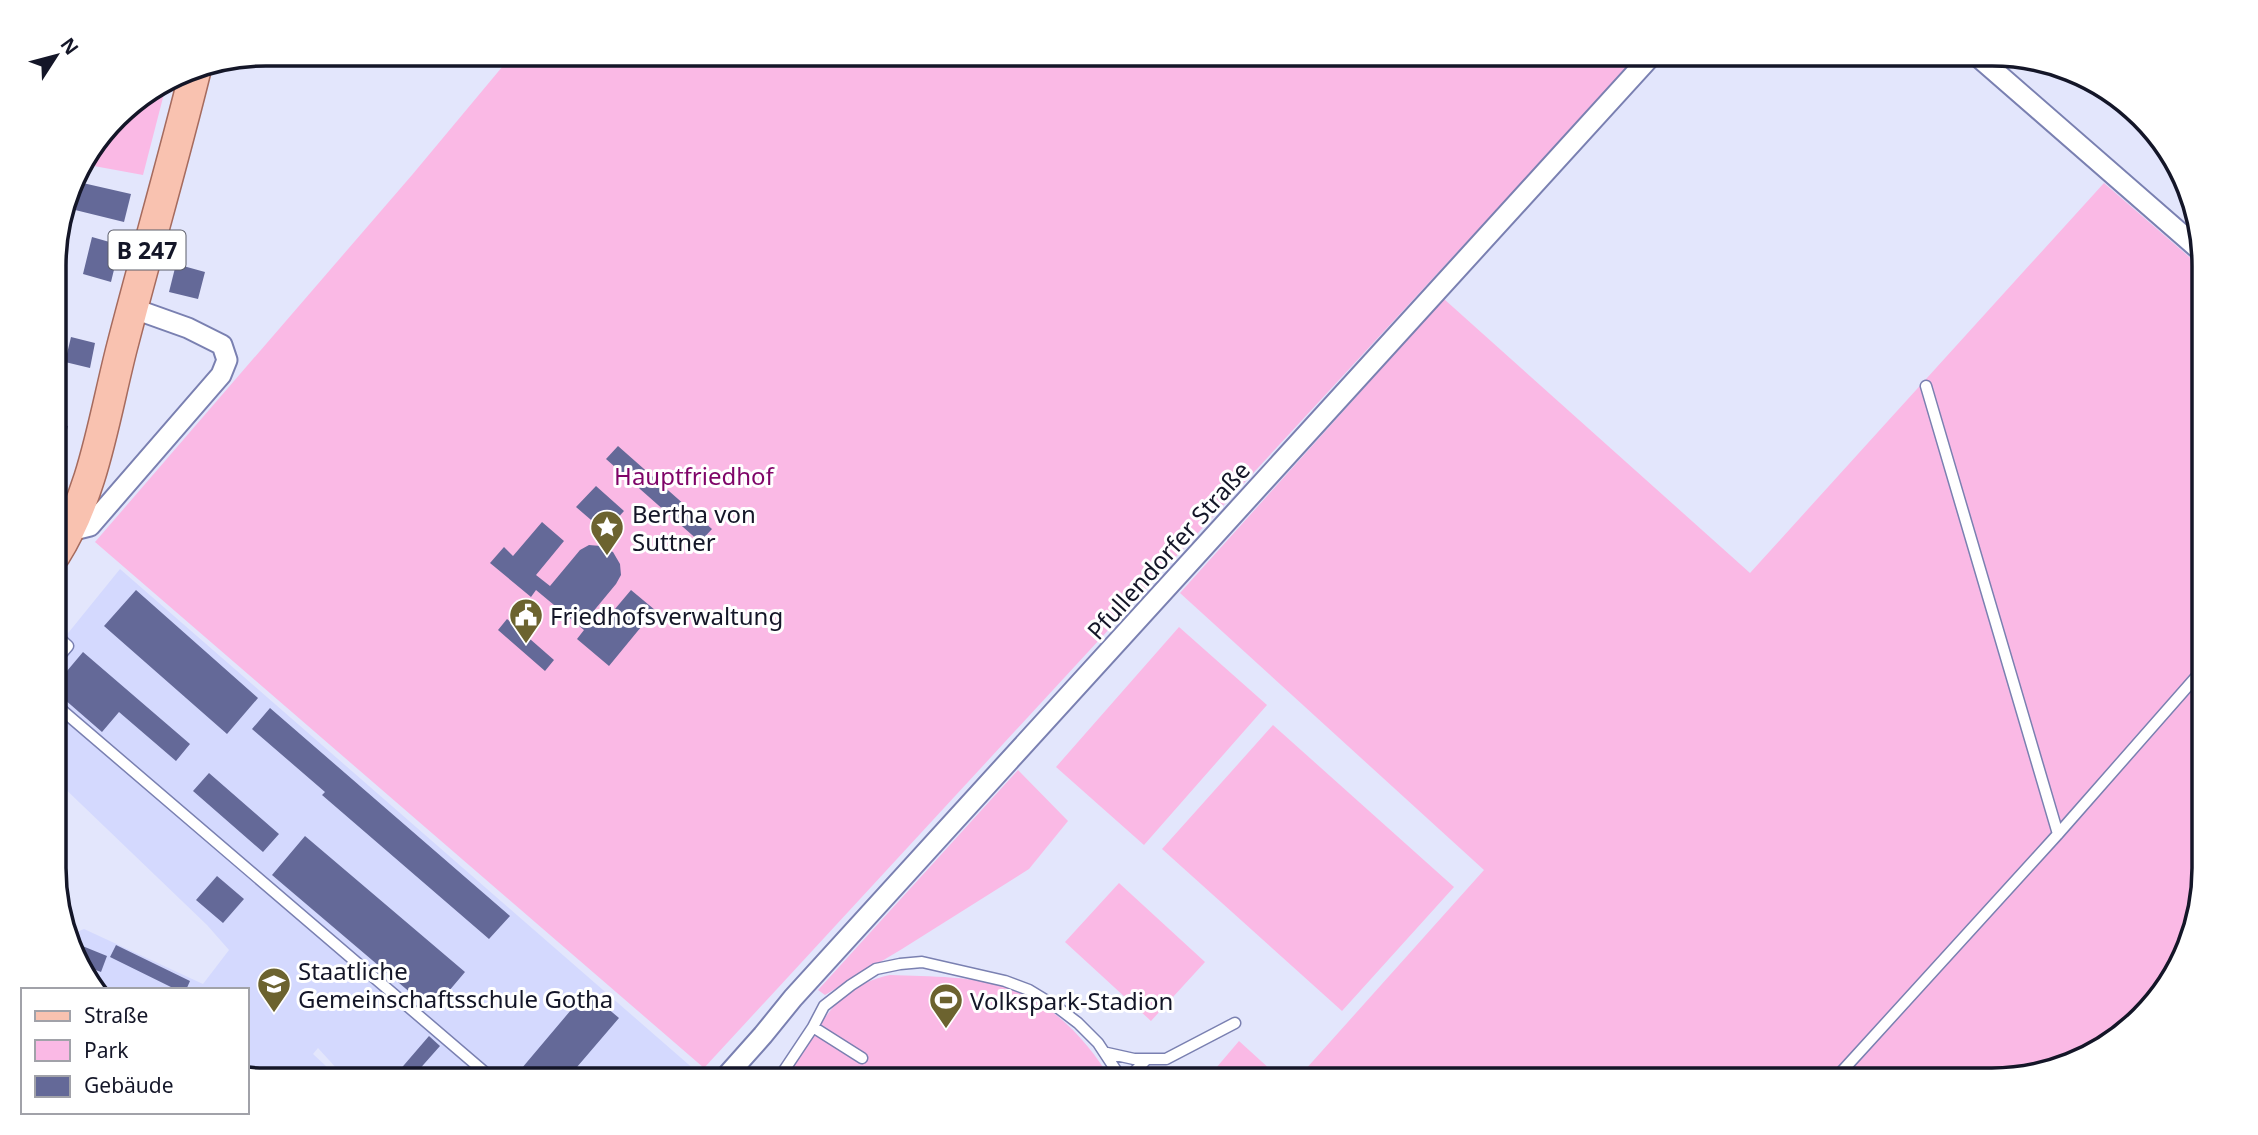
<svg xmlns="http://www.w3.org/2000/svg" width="2258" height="1135" font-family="'Noto Sans',sans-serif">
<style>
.built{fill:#d4d9fe}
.green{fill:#fab9e5}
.building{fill:#646998}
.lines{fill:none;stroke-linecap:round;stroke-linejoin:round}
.lane-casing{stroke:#7a80b1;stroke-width:13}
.street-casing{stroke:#7a80b1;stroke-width:23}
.primary-casing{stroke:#a66b5e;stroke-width:33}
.lane{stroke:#fff;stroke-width:10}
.street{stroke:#fff;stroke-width:19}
.primary{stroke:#f9c2b0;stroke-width:30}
.labels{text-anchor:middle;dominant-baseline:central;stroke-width:6;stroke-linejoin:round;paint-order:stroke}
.shield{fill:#fff;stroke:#5a5c68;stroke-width:2}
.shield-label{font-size:23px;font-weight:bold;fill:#141628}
.park-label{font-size:24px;fill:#7f0468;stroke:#fff}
.poi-label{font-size:24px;fill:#141628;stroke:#fff;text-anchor:start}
.street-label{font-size:24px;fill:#141628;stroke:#fff}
.rim{fill:none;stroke:#141628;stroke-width:3.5}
</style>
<rect width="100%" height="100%" fill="#e3e6fc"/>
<!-- built -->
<path class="built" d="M 120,569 L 696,1071 L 687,1081 L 348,1081 L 318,1048 L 313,1054 L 342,1081 L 267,1081 L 247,1076 L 247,990 L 95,990 L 72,934 L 84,929 L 203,984 L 229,950 L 207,925 L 56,780 L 56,648 Z"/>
<!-- green -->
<path class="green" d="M 513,54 L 1640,54 L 704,1068 L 95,542 L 412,175 Z
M 167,82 L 143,175 L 83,164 L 126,107 Z
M 2104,183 L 2202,268 L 2204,868 L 2182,962 L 2109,1045 L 2005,1080 L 1296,1080 L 1484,870 L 1180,593 L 1444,299 L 1750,573 Z
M 1179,627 L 1267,705 L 1144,845 L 1056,767 Z
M 1273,725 L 1454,887 L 1342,1011 L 1162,849 Z
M 1018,770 L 1068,821 L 1029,869 L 902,949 L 825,995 L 818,990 Z
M 1119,883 L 1205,962 L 1151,1021 L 1065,942 Z
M 890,975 C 930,977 976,975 1014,990 C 1058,1008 1088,1042 1112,1081 L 785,1081 C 799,1058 826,1010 845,995 C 858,985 875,978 890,975 Z
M 1239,1041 L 1282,1080 L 1205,1081 Z"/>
<!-- building -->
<path class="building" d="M 74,181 L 131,194 L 124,222 L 67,208 Z
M 92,237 L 120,245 L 111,282 L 83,274 Z
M 176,264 L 205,272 L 198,299 L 169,292 Z
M 71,337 L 95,343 L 90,368 L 65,362 Z
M 55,423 L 68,426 L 56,474 L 55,474 Z
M 618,446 L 712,529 L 700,542 L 606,459 Z
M 596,486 L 624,511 L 605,532 L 576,507 Z
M 542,522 L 564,541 L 536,575 L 550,586 L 580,550 L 589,545 L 601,546 L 613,552 L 620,564 L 621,575 L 616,584 L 587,619 L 599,628 L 631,590 L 655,610 L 609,666 L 577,639 L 584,630 L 536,590 L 531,597 L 490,563 L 504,547 L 513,556 Z
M 136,590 L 258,698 L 227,734 L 104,626 Z
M 507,619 L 554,660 L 545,671 L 498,630 Z
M 83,652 L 190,744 L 176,761 L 119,712 L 102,732 L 56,692 L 56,684 Z
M 270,708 L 510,916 L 489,939 L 322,795 L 325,792 L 252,729 Z
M 209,773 L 279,834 L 263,852 L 193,791 Z
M 305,836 L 465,972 L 432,1011 L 272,875 Z
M 217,876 L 244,899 L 223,923 L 196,900 Z
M 75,943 L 107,956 L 101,972 L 85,966 Z
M 116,945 L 190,981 L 186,990 L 177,990 L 110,957 Z
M 587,991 L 619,1018 L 565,1081 L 511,1081 Z
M 429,1036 L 440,1046 L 409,1081 L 383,1081 L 394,1068 L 398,1072 Z"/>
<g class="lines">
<!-- lane casing -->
<g class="lane-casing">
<path id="lane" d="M 1926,386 L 2058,834
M 56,635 L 68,646 L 56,660
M 56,705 L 495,1081
M 813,1027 L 824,1006 L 851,985 L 876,969 L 900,964 L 922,962 L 1005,981 L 1029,990 L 1057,1007 L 1078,1023 L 1098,1043 L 1123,1081
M 1107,1053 L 1134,1059 L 1166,1059 L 1235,1023
M 1834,1080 L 2058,834 L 2203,669
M 777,1081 L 813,1027 L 862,1058
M 1125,1081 L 1147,1059"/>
</g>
<!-- street casing -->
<g class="street-casing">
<path id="street" d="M 1975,54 L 2202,252
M 70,531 L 90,526 L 221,375 L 227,360 L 222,345 L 188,328 L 132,308
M 722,1081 L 763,1035 L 793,998 L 1653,54"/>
</g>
<!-- primary casing -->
<g class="primary-casing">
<path id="primary" d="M 55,555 C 94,493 104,417 122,347 C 146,254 173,162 196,68"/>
</g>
<!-- lane -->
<use href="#lane" class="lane"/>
<!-- street -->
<use href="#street" class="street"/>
<!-- primary -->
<use href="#primary" class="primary"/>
</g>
<!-- icons -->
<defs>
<g id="sight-pin" transform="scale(1.75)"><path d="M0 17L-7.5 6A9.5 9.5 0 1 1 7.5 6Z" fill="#6c632f" stroke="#fff"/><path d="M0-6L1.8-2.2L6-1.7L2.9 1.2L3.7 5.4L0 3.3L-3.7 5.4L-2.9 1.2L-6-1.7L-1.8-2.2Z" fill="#fff"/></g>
<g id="civic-pin" transform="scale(1.75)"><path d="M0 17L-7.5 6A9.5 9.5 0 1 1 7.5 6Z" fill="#6c632f" stroke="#fff"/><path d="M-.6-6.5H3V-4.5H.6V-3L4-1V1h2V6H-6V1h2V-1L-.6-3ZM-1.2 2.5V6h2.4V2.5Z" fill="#fff"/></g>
<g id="school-pin" transform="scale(1.75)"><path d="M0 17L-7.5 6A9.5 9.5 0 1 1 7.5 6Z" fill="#6c632f" stroke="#fff"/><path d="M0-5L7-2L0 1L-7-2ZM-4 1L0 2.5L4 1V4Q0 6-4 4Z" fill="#fff"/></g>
<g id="stadium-pin" transform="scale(1.75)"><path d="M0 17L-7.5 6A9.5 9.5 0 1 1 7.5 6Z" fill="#6c632f" stroke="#fff"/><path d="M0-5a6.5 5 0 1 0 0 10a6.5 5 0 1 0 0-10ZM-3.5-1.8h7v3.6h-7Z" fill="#fff"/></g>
</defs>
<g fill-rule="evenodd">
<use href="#sight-pin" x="607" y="527"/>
<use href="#civic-pin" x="526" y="615"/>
<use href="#school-pin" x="274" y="984"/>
<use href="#stadium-pin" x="946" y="1000"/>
</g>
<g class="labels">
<!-- shield labels -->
<rect class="shield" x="108.5" y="230.5" width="77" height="39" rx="5"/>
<g class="shield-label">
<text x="147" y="250">B 247</text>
</g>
<!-- park labels -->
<g class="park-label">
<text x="694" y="475">Hauptfriedhof</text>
</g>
<!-- poi labels -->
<g class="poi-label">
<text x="632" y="513">Bertha von<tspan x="632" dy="28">Suttner</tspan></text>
<text x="550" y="615">Friedhofsverwaltung</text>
<text x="298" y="970">Staatliche<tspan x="298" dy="28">Gemeinschaftsschule Gotha</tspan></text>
<text x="970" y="1000">Volkspark-Stadion</text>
</g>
<!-- street labels -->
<g class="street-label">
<text transform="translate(1168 550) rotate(-48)">Pfullendorfer Straße</text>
</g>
</g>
<!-- crop -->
<path d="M0 0H2258V1135H0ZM266 66H1992A200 200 0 0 1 2192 266V868A200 200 0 0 1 1992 1068H266A200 200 0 0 1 66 868V266A200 200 0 0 1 266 66Z" fill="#fff" fill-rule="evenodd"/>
<path class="rim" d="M266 66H1992A200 200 0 0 1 2192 266V868A200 200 0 0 1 1992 1068H266A200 200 0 0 1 66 868V266A200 200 0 0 1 266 66Z"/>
<!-- legend -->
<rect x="21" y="988" width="228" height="126" fill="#ffffff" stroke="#a1a2a9" stroke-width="2"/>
<rect x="35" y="1011" width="35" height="10" fill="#f9c2b0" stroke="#a1a2a9" stroke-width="2"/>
<text x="84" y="1023" font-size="21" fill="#141628">Straße</text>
<rect x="35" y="1040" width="35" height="21" fill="#fab9e5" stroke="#a1a2a9" stroke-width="2"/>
<text x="84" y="1058" font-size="21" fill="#141628">Park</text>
<rect x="35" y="1076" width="35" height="21" fill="#646998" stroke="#a1a2a9" stroke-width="2"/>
<text x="84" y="1093" font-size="21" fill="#141628">Gebäude</text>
<!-- north arrow -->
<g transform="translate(56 56) rotate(54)" stroke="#ffffff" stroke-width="5" paint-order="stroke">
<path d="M0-5L12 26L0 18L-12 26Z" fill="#141628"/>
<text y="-10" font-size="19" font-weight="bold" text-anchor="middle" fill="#141628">N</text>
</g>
</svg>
